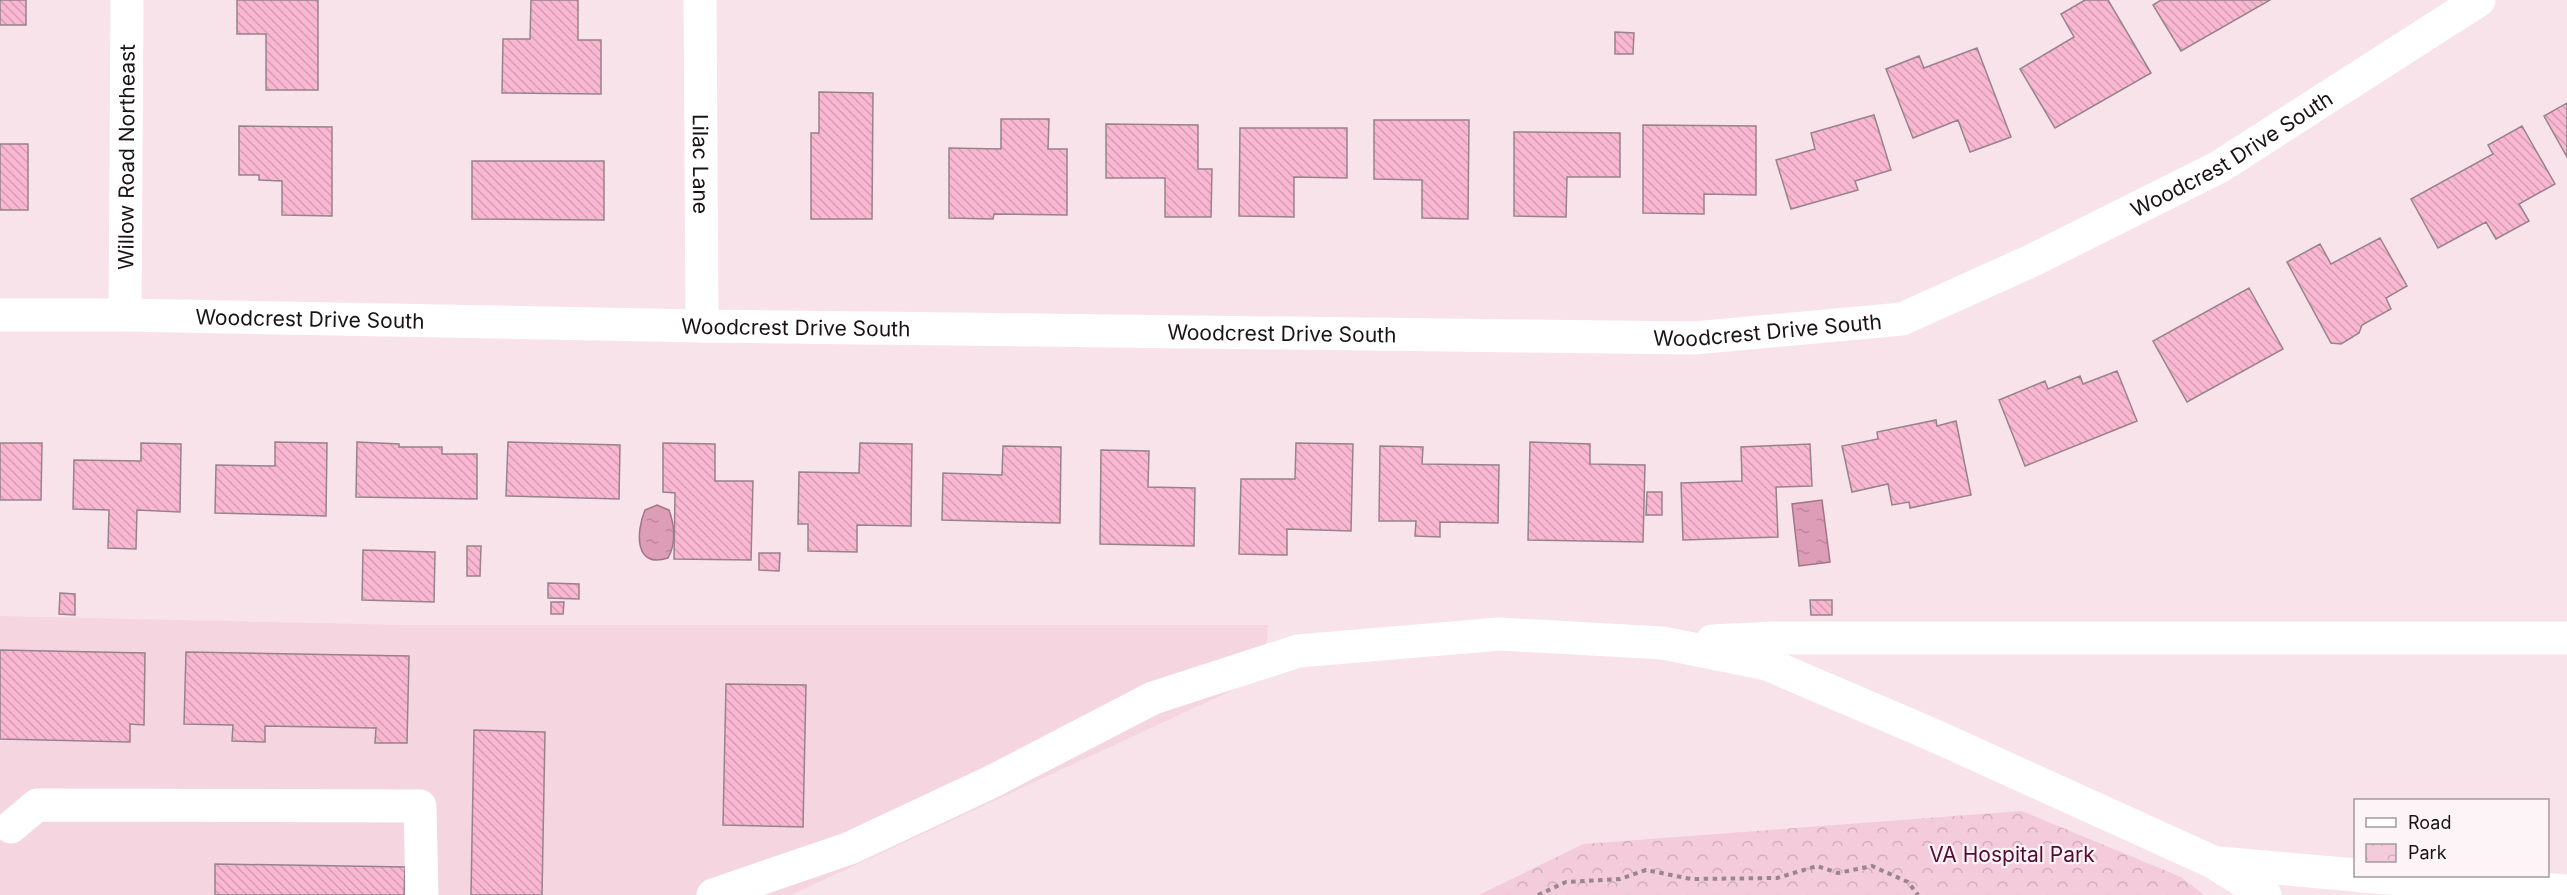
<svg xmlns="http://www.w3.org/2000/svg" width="2567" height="895" font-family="Inter,sans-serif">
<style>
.built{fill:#f4d5e0}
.park{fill:url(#park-crowns)}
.water{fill:url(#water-ripples);stroke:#a27486;stroke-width:1.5}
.building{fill:url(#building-back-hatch);stroke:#97838b;stroke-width:1.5}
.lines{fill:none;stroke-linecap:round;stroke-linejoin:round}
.path{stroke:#97878d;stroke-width:4;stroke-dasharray:4.5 4.5;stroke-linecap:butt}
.minor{stroke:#fff;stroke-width:33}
.labels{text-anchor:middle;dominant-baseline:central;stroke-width:4.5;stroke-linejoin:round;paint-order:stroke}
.street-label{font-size:21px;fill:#1a1316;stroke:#fdf4f7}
.park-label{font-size:21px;fill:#560b33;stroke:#fdf4f7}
</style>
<defs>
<pattern id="park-crowns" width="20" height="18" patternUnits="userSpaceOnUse" patternTransform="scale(1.5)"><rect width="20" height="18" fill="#f4cbda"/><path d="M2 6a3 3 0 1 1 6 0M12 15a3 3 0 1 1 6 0" fill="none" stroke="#d1adba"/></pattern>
<pattern id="water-ripples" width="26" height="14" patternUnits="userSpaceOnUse" patternTransform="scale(1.5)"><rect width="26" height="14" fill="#dd9db6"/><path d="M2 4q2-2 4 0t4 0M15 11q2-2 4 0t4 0" fill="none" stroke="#bd869c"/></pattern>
<pattern id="building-back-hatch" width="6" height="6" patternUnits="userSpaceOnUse" patternTransform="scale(1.5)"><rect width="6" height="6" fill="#f9b7d1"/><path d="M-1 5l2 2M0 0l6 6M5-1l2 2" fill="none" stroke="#d59cb3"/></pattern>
</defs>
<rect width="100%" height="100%" fill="#f9e3eb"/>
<!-- built -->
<path class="built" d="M 0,616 L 406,625 L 1268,625 L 1263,676 L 791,895 L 0,895 Z"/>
<!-- park -->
<path class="park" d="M 2022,811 L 2181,877 L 2204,895 L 1479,895 L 1583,844 Z"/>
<!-- water -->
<path class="water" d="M 1822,500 L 1830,562 L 1799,566 L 1792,504 Z
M 657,505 L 669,510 C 675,526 676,544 668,558 C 634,569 636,532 645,510 Z"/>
<!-- building -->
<path class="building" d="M 0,0 L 26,0 L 26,25 L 0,25 Z
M 237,0 L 318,0 L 318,90 L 266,90 L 266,34 L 237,34 Z
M 531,0 L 578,0 L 578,40 L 601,40 L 601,94 L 502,93 L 503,39 L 530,39 Z
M 2085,0 L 2108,0 L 2151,73 L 2055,128 L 2020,69 L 2074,37 L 2061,14 Z
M 2161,0 L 2270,0 L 2181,51 L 2153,5 Z
M 1615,32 L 1634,33 L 1633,54 L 1615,54 Z
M 1977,48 L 2011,137 L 1970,152 L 1958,120 L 1913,138 L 1886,69 L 1919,56 L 1924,68 Z
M 819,92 L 873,93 L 872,219 L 811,219 L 811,133 L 819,133 Z
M 2567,103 L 2567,157 L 2544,116 Z
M 1874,115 L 1891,170 L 1855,181 L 1858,190 L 1791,209 L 1776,160 L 1815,149 L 1811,133 Z
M 1001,119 L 1049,119 L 1048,149 L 1067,149 L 1067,215 L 994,214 L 993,219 L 949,218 L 949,148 L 1001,149 Z
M 1374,120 L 1469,120 L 1468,219 L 1422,218 L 1422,180 L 1374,179 Z
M 1106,124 L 1198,125 L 1198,169 L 1212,169 L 1211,217 L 1165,217 L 1165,178 L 1106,178 Z
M 1643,125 L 1756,126 L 1756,195 L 1704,194 L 1704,214 L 1643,213 Z
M 239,126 L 332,127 L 332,216 L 282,215 L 282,181 L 259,180 L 259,175 L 239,175 Z
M 2522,126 L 2555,184 L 2519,204 L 2529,221 L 2496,239 L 2486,222 L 2438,248 L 2411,199 L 2493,154 L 2488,145 Z
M 1240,128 L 1347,128 L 1347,178 L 1294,177 L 1294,217 L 1239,216 Z
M 1514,132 L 1620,133 L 1620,177 L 1567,177 L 1566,217 L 1514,216 Z
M 0,144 L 28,144 L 28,210 L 0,210 Z
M 472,161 L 604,161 L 604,220 L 472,219 Z
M 2380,238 L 2407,286 L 2386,298 L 2391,309 L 2362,325 L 2359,333 L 2341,344 L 2331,343 L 2287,262 L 2320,244 L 2331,264 Z
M 2249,288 L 2283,349 L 2187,402 L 2153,341 Z
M 2117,371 L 2137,421 L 2025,466 L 1999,400 L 2045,381 L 2048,389 L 2080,376 L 2083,384 Z
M 1936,420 L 1937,426 L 1956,421 L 1971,495 L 1910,508 L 1909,502 L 1892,505 L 1888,484 L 1852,492 L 1842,446 L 1878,439 L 1877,432 Z
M 275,442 L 327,443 L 326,516 L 215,513 L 216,465 L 275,466 Z
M 357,442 L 399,444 L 399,447 L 442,447 L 442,454 L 477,454 L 477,499 L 356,497 Z
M 508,442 L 620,445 L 619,499 L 506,496 Z
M 1530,442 L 1590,444 L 1590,464 L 1645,465 L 1643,542 L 1528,540 Z
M 0,443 L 42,443 L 41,500 L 0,500 Z
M 141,443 L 181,444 L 180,512 L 137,510 L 136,549 L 108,548 L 109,510 L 73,509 L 74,460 L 141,461 Z
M 663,443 L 715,444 L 715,481 L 753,481 L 751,560 L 674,559 L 675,493 L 663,492 Z
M 860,443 L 912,444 L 911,526 L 857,525 L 857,552 L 808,551 L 808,524 L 798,524 L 799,472 L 859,473 Z
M 1296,443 L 1353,444 L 1351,531 L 1287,529 L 1287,555 L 1239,554 L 1241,479 L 1295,479 Z
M 1810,444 L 1812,486 L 1776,487 L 1778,537 L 1683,540 L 1681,483 L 1742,481 L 1741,447 Z
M 1003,446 L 1061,447 L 1060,523 L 942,520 L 943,473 L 1002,475 Z
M 1380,446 L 1423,447 L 1422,464 L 1499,465 L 1498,523 L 1440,522 L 1440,537 L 1415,536 L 1416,521 L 1379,521 Z
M 1101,450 L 1149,451 L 1148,487 L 1195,488 L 1194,546 L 1100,544 Z
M 1647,492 L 1662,492 L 1662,515 L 1646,515 Z
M 467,546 L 481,546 L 480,576 L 467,576 Z
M 363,550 L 435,552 L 434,602 L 362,600 Z
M 759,553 L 780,553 L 779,571 L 759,570 Z
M 548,583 L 579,584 L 579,599 L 548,598 Z
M 60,593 L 75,594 L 75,615 L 59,614 Z
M 1810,600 L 1832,600 L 1832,615 L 1811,615 Z
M 551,602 L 564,602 L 563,614 L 551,614 Z
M 0,650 L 145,653 L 144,725 L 130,724 L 130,742 L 0,739 Z
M 186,652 L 409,656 L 407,743 L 375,743 L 376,728 L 265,726 L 265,742 L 232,741 L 233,725 L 184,724 Z
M 726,684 L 806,685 L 803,827 L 723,825 Z
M 474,730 L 545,732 L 542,895 L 471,895 Z
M 215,864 L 405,867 L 404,895 L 215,895 Z"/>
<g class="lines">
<!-- path -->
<path class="path" d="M 1538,895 L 1566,882 L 1620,879 L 1646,870 L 1691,879 L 1777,878 L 1817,866 L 1838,873 L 1872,866 L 1908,882 L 1918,895"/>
<!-- minor -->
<g class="minor">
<path id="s1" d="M 700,0 L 702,326"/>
<path id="s2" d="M 0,315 L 125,315 L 702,326 L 1694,338 L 1902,319 L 2033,260 L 2219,167 L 2479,0"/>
<path id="s3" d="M 125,315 L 127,0"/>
<path d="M 1712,641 L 1773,638 L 2567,638"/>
<path d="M 11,827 L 37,805 L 420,806 L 422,895"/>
<path d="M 2220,863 L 2356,875"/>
<path d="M 2360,876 L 2567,891"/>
<path d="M 713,895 L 850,848 L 991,782 L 1153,698 L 1298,651 L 1500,634 L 1663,643 L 1767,664 L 1933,735 L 2213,862 L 2265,895"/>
</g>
</g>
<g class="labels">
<!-- street labels -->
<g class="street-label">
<text stroke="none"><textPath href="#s2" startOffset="2272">Woodcrest Drive South</textPath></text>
<text stroke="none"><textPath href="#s3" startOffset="158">Willow Road Northeast</textPath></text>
<text stroke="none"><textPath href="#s1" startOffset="164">Lilac Lane</textPath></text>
<text stroke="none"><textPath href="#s2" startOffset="310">Woodcrest Drive South</textPath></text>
<text stroke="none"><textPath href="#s2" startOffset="796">Woodcrest Drive South</textPath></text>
<text stroke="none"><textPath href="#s2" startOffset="1768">Woodcrest Drive South</textPath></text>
<text stroke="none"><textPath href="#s2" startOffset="1282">Woodcrest Drive South</textPath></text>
</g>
<!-- park labels -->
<g class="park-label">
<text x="2012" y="854">VA Hospital Park</text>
</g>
</g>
<!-- legend -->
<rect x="2354" y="799" width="195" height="78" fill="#fdf4f7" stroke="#a29a9d" stroke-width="1.5"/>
<rect x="2366" y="818" width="30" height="9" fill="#ffffff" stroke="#a29a9d" stroke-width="1.5"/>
<text x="2408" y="829" font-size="18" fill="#1a1316">Road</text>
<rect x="2366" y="844" width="30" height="18" fill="url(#park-crowns)" stroke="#a29a9d" stroke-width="1.5"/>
<text x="2408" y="859" font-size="18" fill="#1a1316">Park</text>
</svg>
